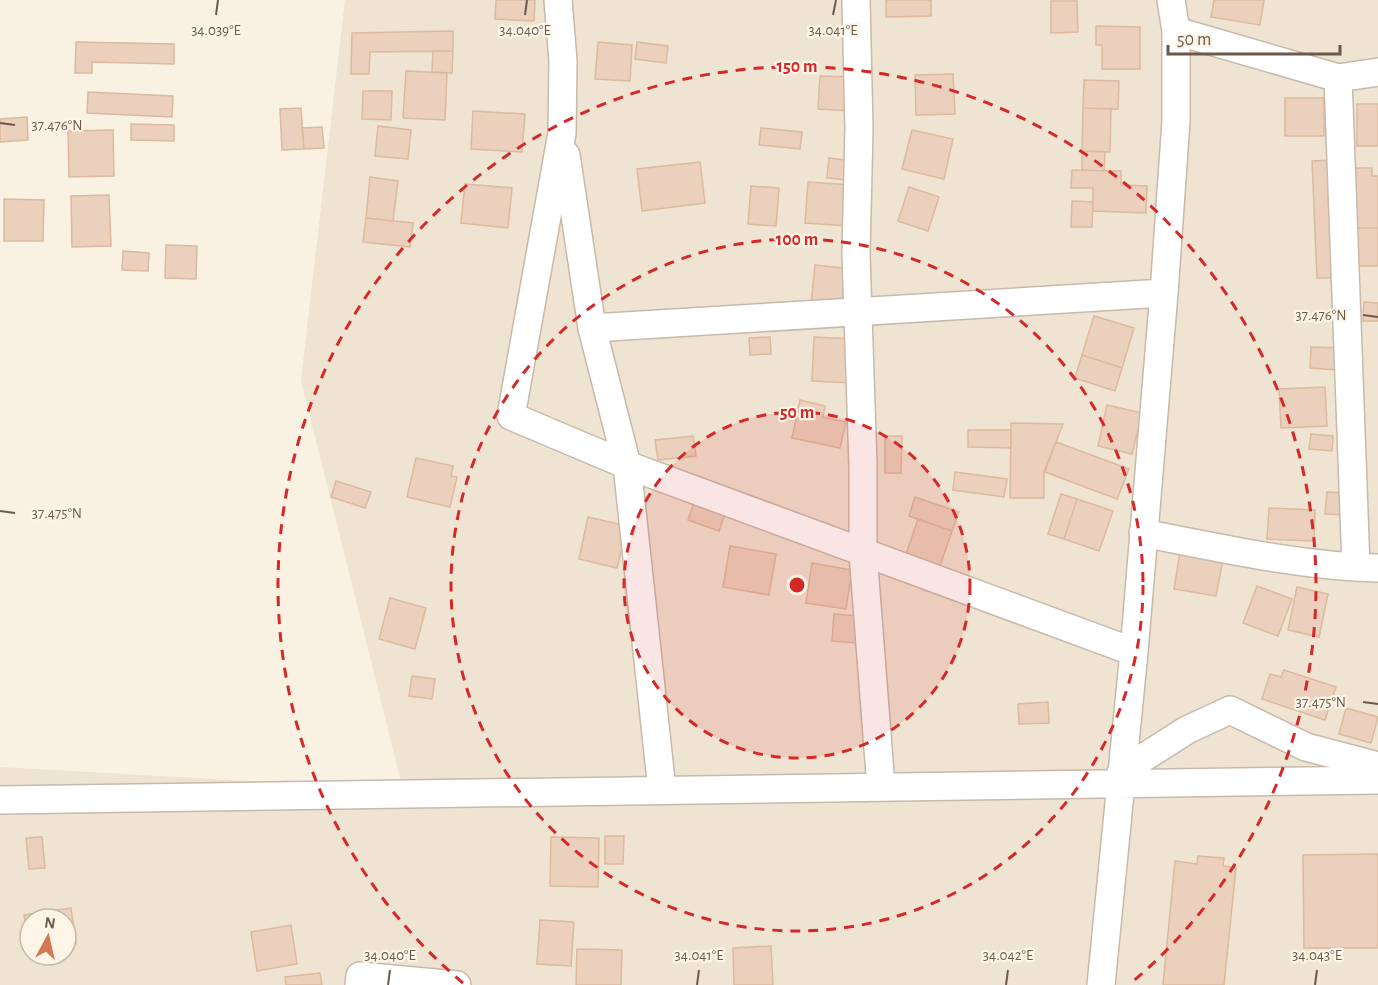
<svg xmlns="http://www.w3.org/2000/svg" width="1378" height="985" font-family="'Alegreya Sans',sans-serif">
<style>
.residential{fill:#efe3d1;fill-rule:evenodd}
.building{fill:#ebd1bd;stroke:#dcb99f;stroke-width:1.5}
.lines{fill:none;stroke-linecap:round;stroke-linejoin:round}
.minor-casing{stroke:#c8b9ab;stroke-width:30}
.minor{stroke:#fff;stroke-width:27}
.ticks{fill:none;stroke:#6d594c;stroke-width:2}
.ring{fill:none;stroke:#d62828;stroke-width:3;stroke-dasharray:10 8}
.ticks-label{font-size:15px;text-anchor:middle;fill:#6d594c;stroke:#fcf5e7;stroke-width:4.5;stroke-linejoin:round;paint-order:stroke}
.centre{fill:#d62828;stroke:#fcf5e7;stroke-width:3}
.ring-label{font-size:18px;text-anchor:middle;font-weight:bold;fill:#d62828;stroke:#fcf5e7;stroke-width:4.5;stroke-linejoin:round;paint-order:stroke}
</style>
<rect width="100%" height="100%" fill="#f9f1e2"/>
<!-- residential -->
<path class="residential" d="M 345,0 L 1378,0 L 1378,985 L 0,985 L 0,767 L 403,790 L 301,380 ZM 30,919 L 66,919 L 66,955 L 30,955 Z"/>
<!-- building -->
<path class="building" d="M 496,0 L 535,0 L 534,21 L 495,19 Z
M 886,0 L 931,0 L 931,16 L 886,17 Z
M 1214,0 L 1264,0 L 1260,25 L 1211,17 Z
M 1051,1 L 1077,1 L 1078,32 L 1051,33 Z
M 1096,26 L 1140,27 L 1140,69 L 1102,69 L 1102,45 L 1096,45 Z
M 453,31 L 453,51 L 370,52 L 369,74 L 351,74 L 352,33 Z
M 76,42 L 174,44 L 174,64 L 92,62 L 92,73 L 75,73 Z
M 598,42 L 632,45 L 630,81 L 595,79 Z
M 637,42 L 668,46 L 666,63 L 635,59 Z
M 433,51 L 453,51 L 452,73 L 432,72 Z
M 406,71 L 447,73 L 445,120 L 403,118 Z
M 953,74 L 955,114 L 916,115 L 915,75 Z
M 820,76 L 852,77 L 850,111 L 818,109 Z
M 1084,80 L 1119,81 L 1118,109 L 1083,108 Z
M 363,91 L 392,91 L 391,120 L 362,119 Z
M 88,92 L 173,96 L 172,117 L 87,113 Z
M 1285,98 L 1324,98 L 1324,136 L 1285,136 Z
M 1357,104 L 1378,104 L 1378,146 L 1357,146 Z
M 301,108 L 304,149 L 282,150 L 280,109 Z
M 1083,108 L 1111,109 L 1110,152 L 1082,151 Z
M 473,111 L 525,114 L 522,152 L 471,149 Z
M 27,117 L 28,140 L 0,142 L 0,119 Z
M 131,124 L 174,125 L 174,141 L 131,140 Z
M 378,126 L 411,130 L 408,159 L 375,156 Z
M 322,127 L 324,148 L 304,149 L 302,128 Z
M 761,128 L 802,132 L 800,149 L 759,145 Z
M 113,130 L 114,176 L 69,177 L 68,131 Z
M 912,130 L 953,139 L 944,179 L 902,169 Z
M 1082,151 L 1105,152 L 1104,171 L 1082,170 Z
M 829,158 L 852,161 L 849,180 L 827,178 Z
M 1334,160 L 1339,278 L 1317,278 L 1312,161 Z
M 700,162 L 705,203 L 642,211 L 637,169 Z
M 1353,168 L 1372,168 L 1372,176 L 1378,176 L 1378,228 L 1355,228 Z
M 1072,170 L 1121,171 L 1121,185 L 1147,186 L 1146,213 L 1093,211 L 1093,188 L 1071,188 Z
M 370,177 L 398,181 L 393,221 L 366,218 Z
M 808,182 L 851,185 L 849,226 L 805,223 Z
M 465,184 L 512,188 L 508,228 L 461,223 Z
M 751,186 L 779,188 L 776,226 L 748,224 Z
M 909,187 L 939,197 L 928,231 L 898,221 Z
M 109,195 L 111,246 L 72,247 L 71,196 Z
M 4,199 L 44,200 L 43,241 L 4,241 Z
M 1072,201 L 1093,202 L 1092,227 L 1071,227 Z
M 366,218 L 413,223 L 410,247 L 363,242 Z
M 1355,228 L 1378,228 L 1378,266 L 1356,266 Z
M 166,245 L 197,246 L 196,279 L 165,278 Z
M 123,251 L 149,253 L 148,271 L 122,270 Z
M 815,265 L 853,269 L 849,308 L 811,304 Z
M 1364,302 L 1378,303 L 1378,321 L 1363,321 Z
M 1094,316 L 1134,328 L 1122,368 L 1082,355 Z
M 770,337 L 771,354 L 750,355 L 749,338 Z
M 814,337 L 854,339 L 852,383 L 812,381 Z
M 1311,347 L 1339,348 L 1338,370 L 1310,368 Z
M 1082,355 L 1122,368 L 1115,391 L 1075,378 Z
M 1325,387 L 1327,426 L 1281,428 L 1279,389 Z
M 800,400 L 825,406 L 823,417 L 846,422 L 840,448 L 792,438 Z
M 1107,405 L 1142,413 L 1132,454 L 1098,446 Z
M 1011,423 L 1063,424 L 1044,472 L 1044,498 L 1010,498 Z
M 968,430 L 1011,430 L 1011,448 L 968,447 Z
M 1311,434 L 1333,436 L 1332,451 L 1309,449 Z
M 693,436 L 696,456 L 658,460 L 655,440 Z
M 885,436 L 902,436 L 901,473 L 885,473 Z
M 1056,442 L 1129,469 L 1117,499 L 1045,472 Z
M 416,458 L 453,466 L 451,476 L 457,477 L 450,507 L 407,497 Z
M 955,472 L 1007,479 L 1004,497 L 953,490 Z
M 336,481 L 371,492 L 365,508 L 331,497 Z
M 1327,492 L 1346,493 L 1344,515 L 1325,514 Z
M 1061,494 L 1077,499 L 1064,539 L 1048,534 Z
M 915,497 L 959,512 L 952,531 L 909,516 Z
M 1077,499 L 1113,511 L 1099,551 L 1064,539 Z
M 695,500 L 726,511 L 719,531 L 688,520 Z
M 1269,508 L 1315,510 L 1314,541 L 1267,539 Z
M 588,517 L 627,526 L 617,568 L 579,559 Z
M 918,519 L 952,531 L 939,569 L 905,557 Z
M 730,546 L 776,554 L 769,595 L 723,587 Z
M 1180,552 L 1223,559 L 1216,596 L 1174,589 Z
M 812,563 L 852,570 L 846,609 L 806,603 Z
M 1257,586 L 1292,599 L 1278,636 L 1243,623 Z
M 1297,587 L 1328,594 L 1319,637 L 1288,630 Z
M 390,598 L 426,608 L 415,649 L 379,639 Z
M 834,614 L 859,616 L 857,643 L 832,641 Z
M 1284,670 L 1336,687 L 1325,720 L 1262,699 L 1270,674 L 1281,677 Z
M 412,676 L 435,679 L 432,699 L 409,696 Z
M 1048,702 L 1049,723 L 1019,724 L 1018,704 Z
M 1346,708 L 1378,717 L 1371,743 L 1339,734 Z
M 605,836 L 624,836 L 623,864 L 605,864 Z
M 42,837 L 45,868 L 29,869 L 26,838 Z
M 551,837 L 599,838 L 598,887 L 550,886 Z
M 1378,854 L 1378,948 L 1304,948 L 1303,855 Z
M 1198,856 L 1224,858 L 1223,866 L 1236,868 L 1224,985 L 1163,985 L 1175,861 L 1197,864 Z
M 71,908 L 76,944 L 66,946 L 66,919 L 30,919 L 30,951 L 24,915 Z
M 540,920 L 574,922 L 571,966 L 537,964 Z
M 291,925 L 297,964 L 257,971 L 251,932 Z
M 771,946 L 773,985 L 734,985 L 733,948 Z
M 577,949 L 622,950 L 621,985 L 576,985 Z
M 320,973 L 322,985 L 286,985 L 285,977 Z"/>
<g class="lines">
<!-- minor casing -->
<g class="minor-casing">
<path id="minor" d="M 558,0 L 563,61 L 562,133 L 511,416 L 627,465 L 1134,652
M 856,0 L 859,128 L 856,254 L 863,466 L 863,553 L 881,787
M 1176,31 L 1338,78 L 1378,72
M 1338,78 L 1356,567
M 566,155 L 592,328 L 627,465 L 662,790
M 592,328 L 1164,293
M 1143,533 C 1221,548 1299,566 1378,568
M 1121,772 L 1187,730 L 1230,710 L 1306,747 L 1378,766
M 0,800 L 1378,780
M 359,985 L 360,976 L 457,985
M 1101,985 L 1134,652 L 1164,293 L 1176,121 L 1176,31 L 1171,0"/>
</g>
<!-- minor -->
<use href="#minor" class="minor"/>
</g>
<!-- ticks -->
<path class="ticks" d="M 216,15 L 218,0M 525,15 L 527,0M 833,15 L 836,0M 0,123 L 15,125M 1363,315 L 1378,317M 0,511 L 15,513M 1363,702 L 1378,704M 388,985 L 390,970M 697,985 L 699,970M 1006,985 L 1008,970M 1315,985 L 1317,970"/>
<!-- distance rings -->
<circle cx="797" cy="585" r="173" fill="#d62828" fill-opacity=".12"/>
<g class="ring">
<circle cx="797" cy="585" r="173"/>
<circle cx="797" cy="585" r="346"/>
<path d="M463 983A519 519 0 1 1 1131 983"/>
</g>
<g class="ticks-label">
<text x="216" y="35">34.039°E</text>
<text x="525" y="35">34.040°E</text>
<text x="833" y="35">34.041°E</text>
<text x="57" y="130">37.476°N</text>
<text x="1321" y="320">37.476°N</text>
<text x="57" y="518">37.475°N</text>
<text x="1321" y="707">37.475°N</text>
<text x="390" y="960">34.040°E</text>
<text x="699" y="960">34.041°E</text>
<text x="1008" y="960">34.042°E</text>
<text x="1317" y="960">34.043°E</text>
</g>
<circle cx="797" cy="585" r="9" class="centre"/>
<g class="ring-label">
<text x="797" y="72">150 m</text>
<text x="797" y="245">100 m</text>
<text x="797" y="418">50 m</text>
</g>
<!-- north arrow -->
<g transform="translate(48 937) rotate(8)"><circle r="28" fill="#fcf5e7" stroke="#c3b7a9" stroke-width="1.5"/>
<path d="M0-4.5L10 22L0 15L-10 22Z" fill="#d57854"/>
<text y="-9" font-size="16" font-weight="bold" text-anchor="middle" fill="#6d594c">N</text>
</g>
<!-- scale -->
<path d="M1168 45v9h172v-9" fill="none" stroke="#6d594c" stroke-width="3"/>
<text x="1177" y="45" font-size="18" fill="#6d594c" stroke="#fcf5e7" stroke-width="4.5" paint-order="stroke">50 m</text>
</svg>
